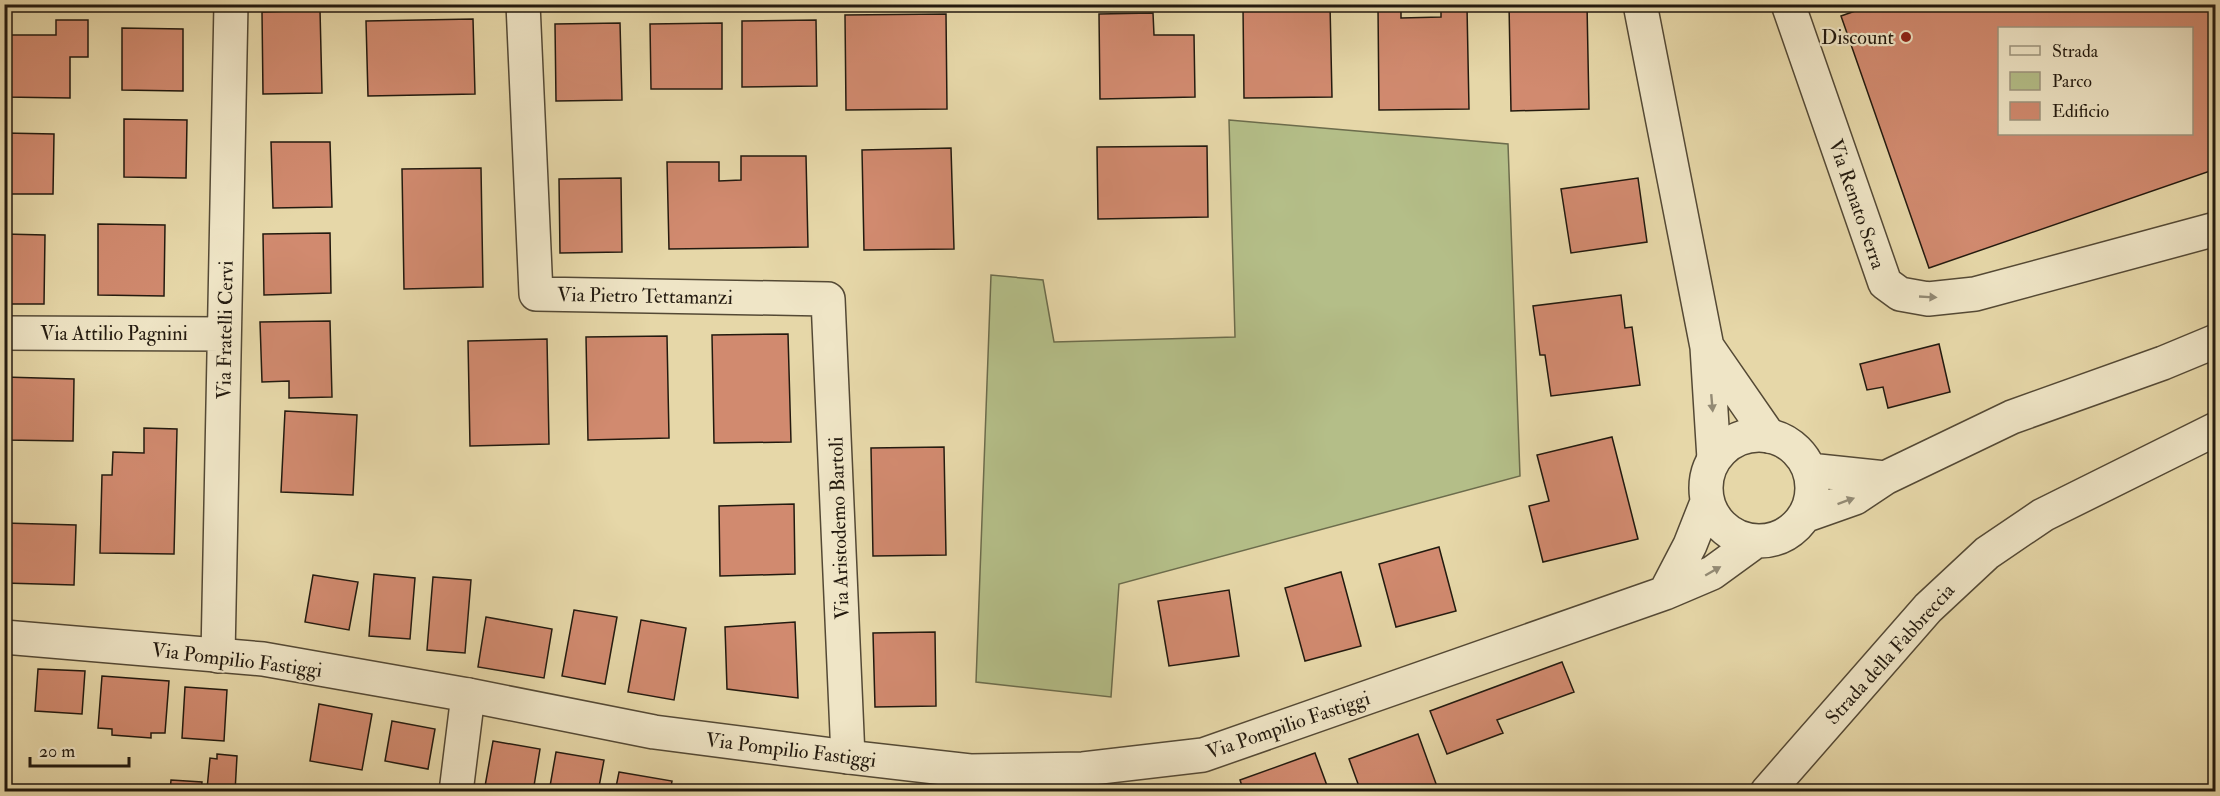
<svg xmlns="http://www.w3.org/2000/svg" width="2220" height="796" font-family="'IM FELL Double Pica',serif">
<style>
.green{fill:#b4be88;stroke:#6c6c4c;stroke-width:1.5}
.building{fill:#d18a6f;stroke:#231a0f;stroke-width:1.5;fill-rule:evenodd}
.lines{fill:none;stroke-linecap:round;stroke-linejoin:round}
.minor-casing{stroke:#544935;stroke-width:36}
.tertiary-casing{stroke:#544935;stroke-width:36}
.minor{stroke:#efe5c6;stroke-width:33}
.tertiary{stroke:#efe5c6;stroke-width:33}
.oneway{fill:#938a74}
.poi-dot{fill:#8f2418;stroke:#efe5c6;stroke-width:2}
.labels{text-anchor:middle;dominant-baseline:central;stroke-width:4.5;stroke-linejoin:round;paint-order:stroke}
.poi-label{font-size:20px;fill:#231a0f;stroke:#efe5c6;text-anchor:end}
.street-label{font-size:20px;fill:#231a0f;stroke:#efe5c6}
</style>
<rect width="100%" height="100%" fill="#e6d7a8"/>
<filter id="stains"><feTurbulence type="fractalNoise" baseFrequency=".00333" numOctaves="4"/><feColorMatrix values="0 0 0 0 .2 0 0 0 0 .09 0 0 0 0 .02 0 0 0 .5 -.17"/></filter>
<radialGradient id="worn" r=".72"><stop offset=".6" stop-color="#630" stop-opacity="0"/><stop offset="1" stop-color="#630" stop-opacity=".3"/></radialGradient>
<!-- green -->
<path class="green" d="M 1229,120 L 1508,144 L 1520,476 L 1119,584 L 1111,697 L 976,682 L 991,275 L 1043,280 L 1054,342 L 1235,337 Z"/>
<!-- building -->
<path class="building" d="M 1509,4 L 1587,4 L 1589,109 L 1511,111 Z
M 1875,4 L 2216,4 L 2216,169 L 1929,268 L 1841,16 ZM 2000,28 L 2192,28 L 2192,134 L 2000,134 Z
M 1330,5 L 1332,97 L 1244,98 L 1243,7 Z
M 1441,7 L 1467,7 L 1469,109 L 1379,110 L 1378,8 L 1401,8 L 1401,18 L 1441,17 Z
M 320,10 L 322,93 L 263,94 L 262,12 Z
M 1153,13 L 1154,35 L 1194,35 L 1195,97 L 1100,99 L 1099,14 Z
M 946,14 L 947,109 L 846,110 L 845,15 Z
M 473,19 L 475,94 L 368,96 L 366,21 Z
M 56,20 L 88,20 L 88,57 L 70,57 L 70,98 L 4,97 L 4,35 L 56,35 Z
M 816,20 L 817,86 L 742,87 L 742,21 Z
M 620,23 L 622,100 L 556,101 L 555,24 Z
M 722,23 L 722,89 L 651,89 L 650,24 Z
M 122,28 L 183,29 L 183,91 L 122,90 Z
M 124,119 L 187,120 L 186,178 L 124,177 Z
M 4,133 L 54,134 L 53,194 L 4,194 Z
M 271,142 L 330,142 L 332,207 L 273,208 Z
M 1207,146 L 1208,217 L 1098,219 L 1097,147 Z
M 951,148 L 954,249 L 864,250 L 862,150 Z
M 741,156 L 806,156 L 808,247 L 669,249 L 667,162 L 719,162 L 719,181 L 741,180 Z
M 481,168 L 483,287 L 404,289 L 402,169 Z
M 621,178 L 622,252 L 560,253 L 559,179 Z
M 1638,178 L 1647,242 L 1571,253 L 1561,189 Z
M 98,224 L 165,225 L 164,296 L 98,295 Z
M 330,233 L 331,293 L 264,295 L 263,234 Z
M 4,234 L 45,235 L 44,304 L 4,304 Z
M 1621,295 L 1625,328 L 1632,327 L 1640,385 L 1551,396 L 1545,355 L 1540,355 L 1533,306 Z
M 330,321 L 332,397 L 289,398 L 289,381 L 262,382 L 260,322 Z
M 788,334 L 791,442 L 714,443 L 712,335 Z
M 667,336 L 669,438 L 588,440 L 586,337 Z
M 547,339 L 549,444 L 470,446 L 468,341 Z
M 1939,344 L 1950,392 L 1888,408 L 1883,387 L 1867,390 L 1860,364 Z
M 4,377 L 74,379 L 73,441 L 4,440 Z
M 285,411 L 357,415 L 353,495 L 281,492 Z
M 144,428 L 177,429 L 174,554 L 100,553 L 102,475 L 112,475 L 113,452 L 144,453 Z
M 1612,437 L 1638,539 L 1543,562 L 1529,506 L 1549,501 L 1537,455 Z
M 944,447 L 946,555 L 873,556 L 871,448 Z
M 794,504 L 795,574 L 720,576 L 719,506 Z
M 4,523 L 76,525 L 74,585 L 4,583 Z
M 1439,547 L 1456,611 L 1396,627 L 1379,564 Z
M 1341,572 L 1361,646 L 1305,661 L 1285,588 Z
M 374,574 L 415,578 L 410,639 L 369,636 Z
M 313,575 L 358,582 L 349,630 L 305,622 Z
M 433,577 L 471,580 L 465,653 L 427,650 Z
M 1229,590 L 1239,656 L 1169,666 L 1158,601 Z
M 574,610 L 617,617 L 605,684 L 562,676 Z
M 486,617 L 552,629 L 544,678 L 478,667 Z
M 641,620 L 686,628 L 674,700 L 628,692 Z
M 795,622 L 798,698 L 727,689 L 725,627 Z
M 935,632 L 936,706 L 875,707 L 873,633 Z
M 1562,662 L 1574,692 L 1497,720 L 1503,733 L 1447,754 L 1430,711 Z
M 38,669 L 85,671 L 82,714 L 35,711 Z
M 102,676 L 169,681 L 165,733 L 151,733 L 151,738 L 112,735 L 112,729 L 98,728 Z
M 185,687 L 227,690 L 224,741 L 182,738 Z
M 319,704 L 372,714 L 362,770 L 310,761 Z
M 392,721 L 435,729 L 428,769 L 385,761 Z
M 1418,734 L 1439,792 L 1361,792 L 1349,759 Z
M 493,741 L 540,749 L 533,792 L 484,792 Z
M 556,752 L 604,760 L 598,792 L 549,792 Z
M 1315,753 L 1329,791 L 1345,786 L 1347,792 L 1244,792 L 1240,780 Z
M 217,754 L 237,756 L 235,792 L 201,792 L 201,789 L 207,789 L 210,758 L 217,759 Z
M 619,772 L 672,781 L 670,792 L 615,792 Z
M 171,780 L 202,782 L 201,792 L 170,792 Z"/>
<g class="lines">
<!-- minor casing -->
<g class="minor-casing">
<path id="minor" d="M 523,4 L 536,294 L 828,299 L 848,757
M 1640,4 L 1707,347 L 1714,459
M 1788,4 L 1885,283 L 1900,294 L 1928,299 L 1975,294 L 2216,229
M 4,333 L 224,334
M 1708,348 L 1769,436
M 218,656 L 231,4
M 456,792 L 468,695
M 1767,792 L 1928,608 L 1987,553 L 2043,515 L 2216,429"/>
</g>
<!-- tertiary casing -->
<g class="tertiary-casing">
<path id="tertiary" d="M1706 488a53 53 0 1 1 106 0a53 53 0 1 1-106 0Z
M 1809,470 L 1885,478
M 1804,516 L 1855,498 L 1885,478 L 2012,417 L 2163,363 L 2216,341
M 1665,593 L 1690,545 L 1707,502
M 4,637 L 263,659 L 468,695 L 654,732 L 848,757 L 970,771 L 1083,769 L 1203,755 L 1665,593 L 1712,573 L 1756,541"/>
</g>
<!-- minor -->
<use href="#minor" class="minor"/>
<!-- tertiary -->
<use href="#tertiary" class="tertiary"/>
</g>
<!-- one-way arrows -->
<defs><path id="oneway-solid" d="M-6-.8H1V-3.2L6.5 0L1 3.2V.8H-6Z" transform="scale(1.5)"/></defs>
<g class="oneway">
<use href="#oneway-solid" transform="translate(1928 297) rotate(3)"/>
<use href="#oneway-solid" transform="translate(1712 403) rotate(85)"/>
<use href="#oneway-solid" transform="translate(1846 501) rotate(-20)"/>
<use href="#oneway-solid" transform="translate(1713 571) rotate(-30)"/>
</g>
<!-- markers -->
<circle class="poi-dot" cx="1906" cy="37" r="6"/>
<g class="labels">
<!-- poi labels -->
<g class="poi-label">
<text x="1894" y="37">Discount</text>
</g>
<!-- street labels -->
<g class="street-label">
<text transform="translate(1857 204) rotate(71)">Via Renato Serra</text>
<text transform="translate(645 296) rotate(1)">Via Pietro Tettamanzi</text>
<text transform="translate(225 330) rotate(-89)">Via Fratelli Cervi</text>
<text x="114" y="333">Via Attilio Pagnini</text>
<text transform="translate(839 528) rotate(-92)">Via Aristodemo Bartoli</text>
<text transform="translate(1890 654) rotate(-48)">Strada della Fabbreccia</text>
<text transform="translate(237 660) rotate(7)">Via Pompilio Fastiggi</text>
<text transform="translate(1288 725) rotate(-19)">Via Pompilio Fastiggi</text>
<text transform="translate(791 750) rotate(7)">Via Pompilio Fastiggi</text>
</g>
</g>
<!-- margin -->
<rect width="2220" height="796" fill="none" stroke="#e6d7a8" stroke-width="24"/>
<rect x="6" y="6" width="2208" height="784" fill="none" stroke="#231a0f" stroke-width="3"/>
<rect x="12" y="12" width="2196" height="772" fill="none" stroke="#231a0f" stroke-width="1.5"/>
<!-- legend -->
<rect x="1998" y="27" width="195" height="108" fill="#efe5c6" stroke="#9d947d" stroke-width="1.5"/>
<rect x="2010" y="46" width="30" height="9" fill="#efe5c6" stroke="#9d947d" stroke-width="1.5"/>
<text x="2052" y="57" font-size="18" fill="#231a0f">Strada</text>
<rect x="2010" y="72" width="30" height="18" fill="#b4be88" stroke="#9d947d" stroke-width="1.5"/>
<text x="2052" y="87" font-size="18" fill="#231a0f">Parco</text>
<rect x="2010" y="102" width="30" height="18" fill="#d18a6f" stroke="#9d947d" stroke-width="1.5"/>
<text x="2052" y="117" font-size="18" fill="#231a0f">Edificio</text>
<!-- scale -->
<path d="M30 757v9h99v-9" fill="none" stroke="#231a0f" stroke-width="3"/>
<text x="39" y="757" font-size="18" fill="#231a0f" stroke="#efe5c6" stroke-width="4.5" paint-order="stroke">20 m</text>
<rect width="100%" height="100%" filter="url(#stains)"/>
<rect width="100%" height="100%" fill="url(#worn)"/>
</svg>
